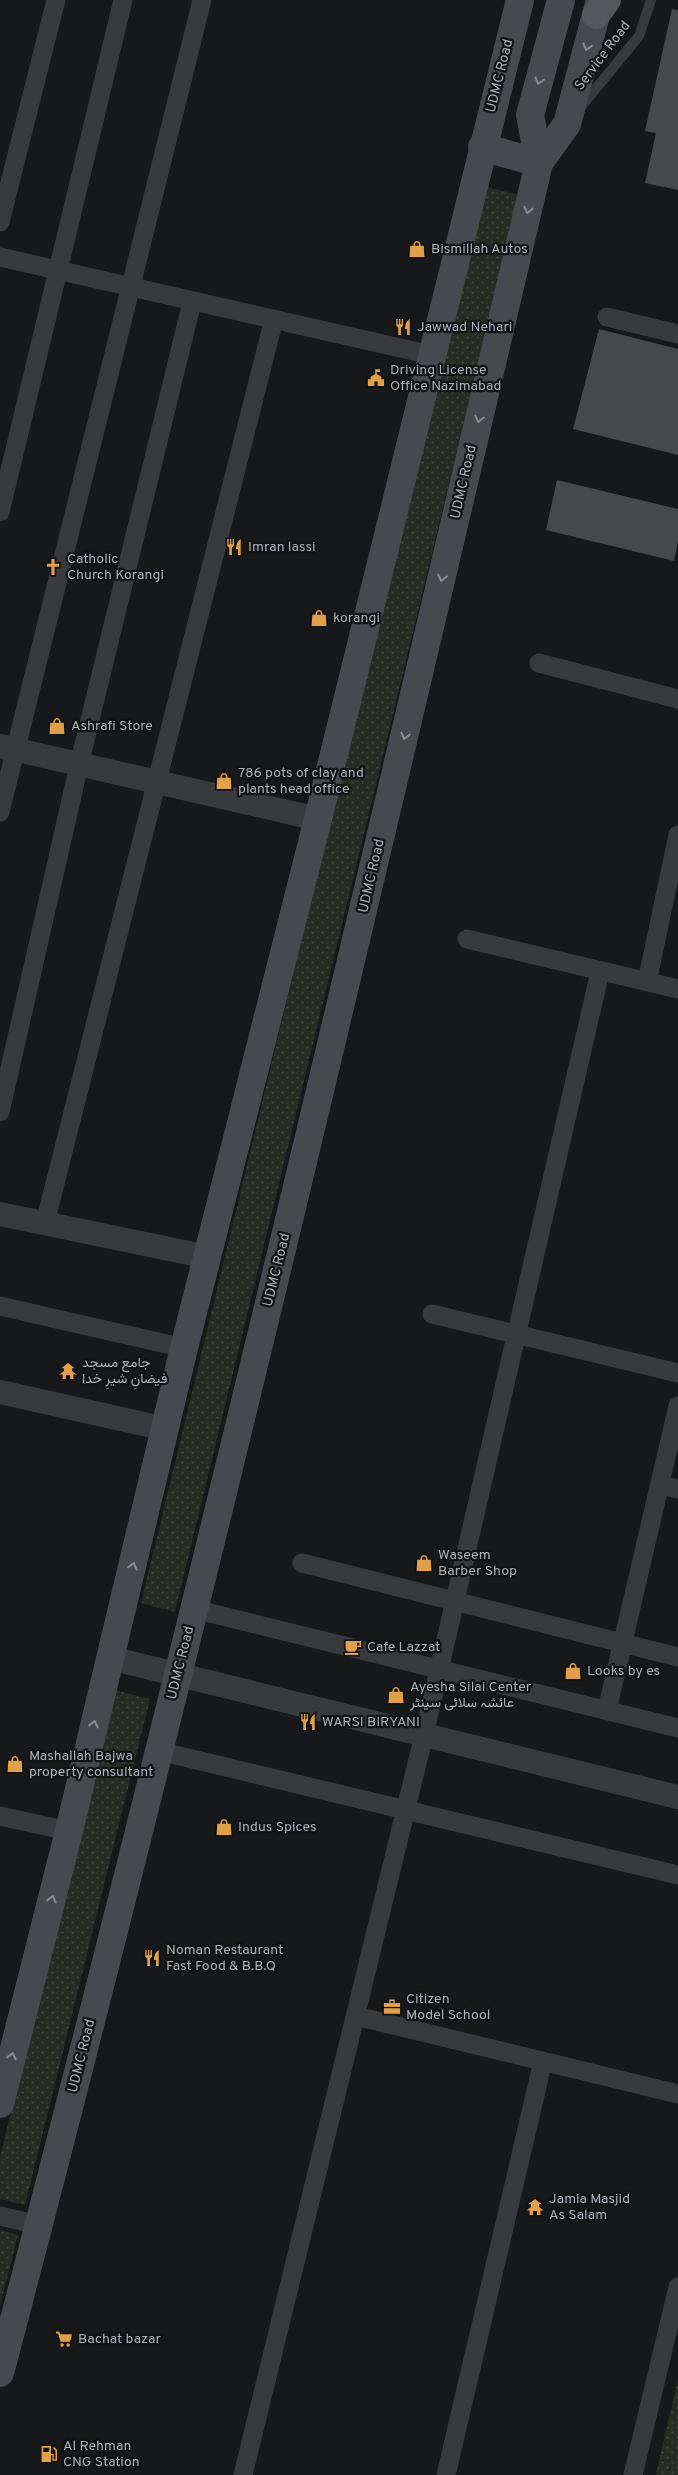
<svg xmlns="http://www.w3.org/2000/svg" width="678" height="2475" font-family="Overpass,Vazirmatn,sans-serif">
<style>
.grass{fill:url(#grass-dots)}
.building{fill:#46484c}
.lines{fill:none;stroke-linecap:round;stroke-linejoin:round}
.service{stroke:#393a3e;stroke-width:10}
.minor{stroke:#393a3e;stroke-width:19}
.tertiary{stroke:#393a3e;stroke-width:24}
.secondary{stroke:#47494e;stroke-width:28}
.primary{stroke:#55575c;stroke-width:28}
.oneway{stroke:#888c93}
.labels{text-anchor:middle;dominant-baseline:central;stroke-width:4.5;stroke-linejoin:round;paint-order:stroke}
.street-label{font-size:14px;fill:#abb0b8;stroke:#121314}
.poi-label{font-size:14px;fill:#abb0b8;stroke:#121314;text-anchor:start}
</style>
<defs>
<pattern id="grass-dots" width="8" height="8" patternUnits="userSpaceOnUse" patternTransform="scale(1.25)"><rect width="8" height="8" fill="#242c24"/><path d="M2 2h.1M6 6h.1" fill="none" stroke="#414842" stroke-width="1.8" stroke-linecap="round"/></pattern>
</defs>
<rect width="100%" height="100%" fill="#171819"/>
<!-- grass -->
<path class="grass" d="M 484,186 L 519,195 L 175,1612 L 141,1603 Z
M 115,1690 L 150,1699 L 25,2205 L 0,2199 L 0,2157 Z
M 0,2230 L 18,2235 L 0,2306 Z
M 678,2380 L 678,2475 L 656,2475 L 656,2474 Z"/>
<!-- building -->
<path class="building" d="M 672,9 L 678,10 L 678,190 L 645,183 L 656,133 L 645,131 Z
M 599,329 L 678,349 L 678,455 L 573,429 Z
M 557,480 L 678,509 L 678,542 L 674,561 L 546,530 Z"/>
<g class="lines">
<!-- service -->
<path class="service" d="M 580,108 L 639,36 L 651,0"/>
<!-- minor -->
<path class="minor" d="M 0,222 L 56,0
M 0,257 L 431,355
M 607,317 L 678,334
M 0,512 L 123,0
M 539,663 L 678,699
M 0,812 L 202,0
M 467,939 L 678,989
M 647,982 L 678,835
M 0,1112 L 79,765 L 192,302
M 45,1223 L 274,319
M 0,1306 L 184,1348
M 432,1314 L 678,1373
M 660,1485 L 678,1489
M 302,1563 L 678,1657
M 194,1609 L 678,1728
M 607,1710 L 678,1406
M 159,1751 L 678,1875
M 0,1816 L 69,1831
M 356,2016 L 678,2094
M 0,2216 L 39,2225
M 243,2475 L 424,1735 L 600,972
M 446,2475 L 543,2061
M 633,2475 L 678,2287"/>
<!-- tertiary -->
<path class="tertiary" d="M 0,746 L 318,819
M 0,1214 L 208,1257
M 0,1392 L 166,1429
M 110,1658 L 678,1797"/>
<!-- secondary -->
<path class="secondary" d="M 482,147 L 539,163
M 539,163 L 530,115 L 561,0
M 0,2104 L 69,1831 L 184,1348 L 318,819 L 520,0
M 0,2373 C 193,1640 366,901 539,163 L 567,124 L 600,0"/>
<!-- primary -->
<path class="primary" d="M 596,15 L 607,0"/>
</g>
<!-- one-way arrows -->
<defs><path id="oneway-chevron" d="M-2-3.5L2.5 0L-2 3.5" fill="none" stroke-width="1.6" stroke-linecap="round" stroke-linejoin="round" transform="scale(1.25)"/></defs>
<g class="oneway">
<use href="#oneway-chevron" transform="translate(587 47) rotate(105)"/>
<use href="#oneway-chevron" transform="translate(539 81) rotate(105)"/>
<use href="#oneway-chevron" transform="translate(528 210) rotate(103)"/>
<use href="#oneway-chevron" transform="translate(479 419) rotate(103)"/>
<use href="#oneway-chevron" transform="translate(442 578) rotate(103)"/>
<use href="#oneway-chevron" transform="translate(405 736) rotate(103)"/>
<use href="#oneway-chevron" transform="translate(133 1566) rotate(-76)"/>
<use href="#oneway-chevron" transform="translate(94 1724) rotate(-77)"/>
<use href="#oneway-chevron" transform="translate(52 1899) rotate(-76)"/>
<use href="#oneway-chevron" transform="translate(12 2056) rotate(-76)"/>
</g>
<!-- icons -->
<defs>
<g id="shop-bare" transform="scale(1.35)"><path d="M-5-2.5h2.3a2.7 3.5 0 0 1 5.4 0H5L5.5 6h-11ZM-1.5-2.5h3a1.5 2.3 0 0 0-3 0Z" fill="#e09f48" stroke="#121314" stroke-width="2.5" paint-order="stroke"/></g>
<g id="restaurant-bare" transform="scale(1.35)"><path d="M-5-6h1v4h1v-4h1v4h1v-4h1v5L-1.5 .5V6h-2V.5L-5-1ZM5-6V6H3V1.5H1.5Q1.5-4 5-6Z" fill="#e09f48" stroke="#121314" stroke-width="2.5" paint-order="stroke"/></g>
<g id="civic-bare" transform="scale(1.35)"><path d="M-.6-6.5H3V-4.5H.6V-3L4-1V1h2V6H-6V1h2V-1L-.6-3ZM-1.2 2.5V6h2.4V2.5Z" fill="#e09f48" stroke="#121314" stroke-width="2.5" paint-order="stroke"/></g>
<g id="church-bare" transform="scale(1.35)"><path d="M-1.2-6h2.4v3.5h3.3v2.4h-3.3V6h-2.4V-.1h-3.3v-2.4h3.3Z" fill="#e09f48" stroke="#121314" stroke-width="2.5" paint-order="stroke"/></g>
<g id="temple-bare" transform="scale(1.35)"><path d="M0-6L5-2H3V0L6.5 2.5H4V6H1.5V3h-3V6H-4V2.5H-6.5L-3 0V-2H-5Z" fill="#e09f48" stroke="#121314" stroke-width="2.5" paint-order="stroke"/></g>
<g id="cafe-bare" transform="scale(1.35)"><path d="M-5.5-4.5H6V0H3Q3 3.5 0 3.5H-2.5Q-5.5 3.5-5.5 0ZM3-3.2v2h1.7v-2ZM-6 4.5H4V6H-6Z" fill="#e09f48" stroke="#121314" stroke-width="2.5" paint-order="stroke"/></g>
<g id="office-bare" transform="scale(1.35)"><path d="M-6-3h4V-5.5h4V-3h4V5H-6ZM-1-4.5V-3h2v-1.5ZM-6 0V1H6V0Z" fill="#e09f48" stroke="#121314" stroke-width="2.5" paint-order="stroke"/></g>
<g id="supermarket-bare" transform="scale(1.35)"><path d="M-6-5.5h2.5l.6 2H6L4.5 2H-2.5L-4.4-4H-6ZM-1.5 3.2a1.3 1.3 0 1 0 .1 0ZM3 3.2a1.3 1.3 0 1 0 .1 0Z" fill="#e09f48" stroke="#121314" stroke-width="2.5" paint-order="stroke"/></g>
<g id="fuel-bare" transform="scale(1.35)"><path d="M-5.5-6h7V0h2V4h1.3V-2.5L3-4.5l.8-.8L6-3V5H2.5V1h-1V6h-7ZM-4.2-4.7v3.2H.2V-4.7Z" fill="#e09f48" stroke="#121314" stroke-width="2.5" paint-order="stroke"/></g>
</defs>
<g fill-rule="evenodd">
<use href="#shop-bare" x="417" y="249"/>
<use href="#restaurant-bare" x="403" y="327"/>
<use href="#civic-bare" x="376" y="378"/>
<use href="#restaurant-bare" x="234" y="547"/>
<use href="#church-bare" x="53" y="567"/>
<use href="#shop-bare" x="319" y="618"/>
<use href="#shop-bare" x="57" y="726"/>
<use href="#shop-bare" x="224" y="781"/>
<use href="#temple-bare" x="68" y="1371"/>
<use href="#shop-bare" x="424" y="1563"/>
<use href="#cafe-bare" x="353" y="1647"/>
<use href="#shop-bare" x="573" y="1671"/>
<use href="#shop-bare" x="396" y="1695"/>
<use href="#restaurant-bare" x="308" y="1722"/>
<use href="#shop-bare" x="15" y="1764"/>
<use href="#shop-bare" x="224" y="1827"/>
<use href="#restaurant-bare" x="152" y="1958"/>
<use href="#office-bare" x="392" y="2007"/>
<use href="#temple-bare" x="535" y="2207"/>
<use href="#supermarket-bare" x="64" y="2339"/>
<use href="#fuel-bare" x="49" y="2454"/>
</g>
<g class="labels">
<!-- street labels -->
<g class="street-label">
<text transform="translate(603 56) rotate(-53)">Service Road</text>
<text transform="translate(500 76) rotate(-76)">UDMC Road</text>
<text transform="translate(464 482) rotate(-77)">UDMC Road</text>
<text transform="translate(372 876) rotate(-77)">UDMC Road</text>
<text transform="translate(277 1270) rotate(-76)">UDMC Road</text>
<text transform="translate(181 1663) rotate(-76)">UDMC Road</text>
<text transform="translate(82 2056) rotate(-76)">UDMC Road</text>
</g>
<!-- poi labels -->
<g class="poi-label">
<text x="431" y="249">Bismillah Autos</text>
<text x="417" y="327">Jawwad Nehari</text>
<text x="390" y="370">Driving License<tspan x="390" dy="16">Office Nazimabad</tspan></text>
<text x="248" y="547">Imran lassi</text>
<text x="67" y="559">Catholic<tspan x="67" dy="16">Church Korangi</tspan></text>
<text x="333" y="618">korangi</text>
<text x="71" y="726">Ashrafi Store</text>
<text x="238" y="773">786 pots of clay and<tspan x="238" dy="16">plants head office</tspan></text>
<text x="82" y="1363">جامع مسجد<tspan x="82" dy="16">فیضانِ شیرِ خدا</tspan></text>
<text x="438" y="1555">Waseem<tspan x="438" dy="16">Barber Shop</tspan></text>
<text x="367" y="1647">Cafe Lazzat</text>
<text x="587" y="1671">Looks by es</text>
<text x="410" y="1687">Ayesha Silai Center<tspan x="410" dy="16">عائشہ سلائی سینٹر</tspan></text>
<text x="322" y="1722">WARSI BIRYANI</text>
<text x="29" y="1756">Mashallah Bajwa<tspan x="29" dy="16">property consultant</tspan></text>
<text x="238" y="1827">Indus Spices</text>
<text x="166" y="1950">Noman Restaurant<tspan x="166" dy="16">Fast Food &amp; B.B.Q</tspan></text>
<text x="406" y="1999">Citizen<tspan x="406" dy="16">Model School</tspan></text>
<text x="549" y="2199">Jamia Masjid<tspan x="549" dy="16">As Salam</tspan></text>
<text x="78" y="2339">Bachat bazar</text>
<text x="63" y="2446">Al Rehman<tspan x="63" dy="16">CNG Station</tspan></text>
</g>
</g>
</svg>
